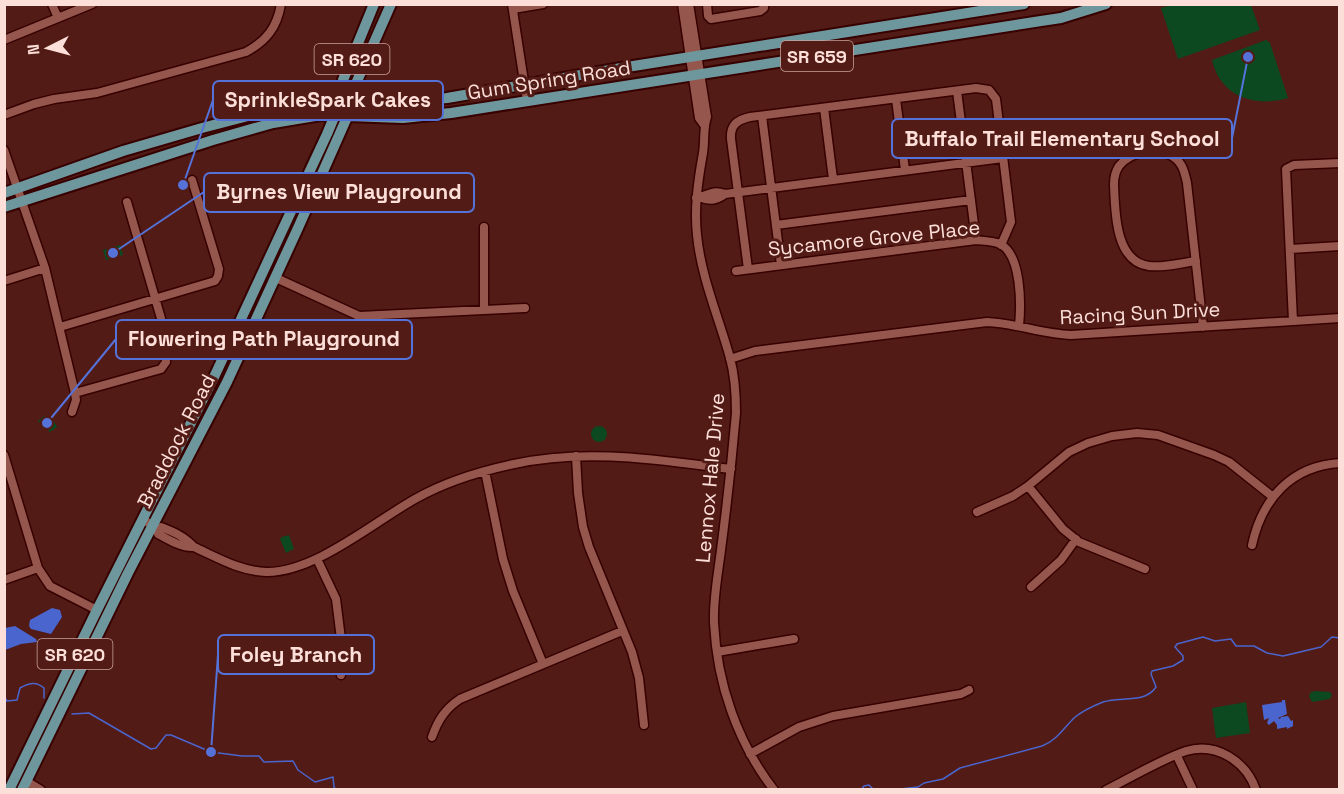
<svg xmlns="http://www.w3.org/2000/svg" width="1344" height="794" font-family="'Space Grotesk',sans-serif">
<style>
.green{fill:#0c4820}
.water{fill:#4a65ce}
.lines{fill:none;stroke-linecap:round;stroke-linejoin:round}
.stream{stroke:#4a65ce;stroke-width:1.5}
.minor-casing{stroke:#360100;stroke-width:11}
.major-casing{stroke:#360100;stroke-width:14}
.minor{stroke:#95574d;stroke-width:8}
.major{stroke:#6e979d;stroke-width:10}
.labels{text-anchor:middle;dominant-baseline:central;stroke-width:6;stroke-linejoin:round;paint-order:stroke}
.shield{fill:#531b15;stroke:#caa49f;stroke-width:1.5}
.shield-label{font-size:18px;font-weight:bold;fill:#fddfda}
.street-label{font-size:20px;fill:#fddfda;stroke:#531b15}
.leader{fill:none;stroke:#5572d8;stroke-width:2}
.callout-dot{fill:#5572d8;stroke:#531b15;stroke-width:2}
.callout{fill:#531b15;stroke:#5572d8;stroke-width:2}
.callout-label{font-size:21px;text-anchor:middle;font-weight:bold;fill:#fddfda}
</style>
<rect width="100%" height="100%" fill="#531b15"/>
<!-- green -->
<path class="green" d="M 1171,5 L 1251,5 L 1260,30 L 1178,59 L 1161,8 Z
M 1266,40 L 1270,43 L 1288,98 C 1254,108 1220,96 1212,60 Z
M 120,245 L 123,255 L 106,260 L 103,250 Z
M 44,416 C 50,417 54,420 57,427 L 50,432 L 38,421 Z
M591 434a8 8 0 1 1 16 0a8 8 0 1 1-16 0Z
M 289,535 L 294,549 L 286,553 L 280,539 L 282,537 Z
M 1316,691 L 1330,692 L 1332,695 L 1330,699 L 1312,702 L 1309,696 L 1311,692 Z
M 1246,702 L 1250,733 L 1216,738 L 1212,708 Z"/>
<!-- water -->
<path class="water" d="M 52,608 L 60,610 L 62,617 L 51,634 L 31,629 L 29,626 L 30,620 Z
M 15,626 L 36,639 L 37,642 L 21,644 L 5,650 L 5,628 Z
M 1282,700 L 1285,700 L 1287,714 L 1278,718 L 1280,719 L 1281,717 L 1288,716 L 1291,721 L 1293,720 L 1293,726 L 1287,729 L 1287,727 L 1277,729 L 1277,725 L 1274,721 L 1269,725 L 1267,723 L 1269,718 L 1264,720 L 1262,705 L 1282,702 Z"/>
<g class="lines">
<!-- stream -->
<path class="stream" d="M 4,696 L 7,701 L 17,700 L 20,688 C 29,683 36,681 44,688 L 44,698
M 72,714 L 89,713 L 151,749 L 156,748 L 166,735 L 171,735 L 211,752 L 242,756 L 259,756 L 264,762 L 293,761 L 298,770 L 315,782 L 333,777 L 334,787 L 336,790
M 861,790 L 864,786 L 869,785 L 874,790
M 891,790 L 918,787 L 924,783 L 943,779 L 960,768 L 1042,746 C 1056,741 1064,728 1074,718 C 1082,711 1093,706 1103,702 C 1120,696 1145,704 1156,687 L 1151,674 L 1152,671 L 1173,666 L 1183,660 L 1183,656 L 1175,647 L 1177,644 L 1203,637 L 1215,641 L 1231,639 L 1236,646 L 1254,646 L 1267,653 L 1283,656 L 1321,647 L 1332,637 L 1340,638"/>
<!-- minor casing -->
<g class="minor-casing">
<path id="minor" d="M 52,4 L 58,18
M 512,4 L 527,101
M 682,4 L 699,118 L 704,125
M 689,4 L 707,117 C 703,128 705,141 703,153 C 698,181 694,207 697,235 C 701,277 719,318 730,358 C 735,376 736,395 736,413 C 732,459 727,504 721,550 C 718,574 713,599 714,623 C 717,683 737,742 774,790
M 707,4 L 708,16 L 711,19 L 760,11 L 764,8 L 764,4
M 513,9 L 543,4
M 4,40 L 92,4
M 957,91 L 976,240
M 896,99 L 905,170
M 824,108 L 833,179
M 4,115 L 34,104 L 54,99 L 97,93 L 246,52 C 266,41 277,28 281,4
M 762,116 L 781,265
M 4,150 L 45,268 L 75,393 L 76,400 L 72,412
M 700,197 C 709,202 717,200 725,194
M 696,198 C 708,196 711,189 725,194 L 1003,158
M 201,209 L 265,191
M 776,225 L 971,200
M 1290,249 L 1340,246
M 1196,261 C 1181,263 1164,268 1149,266 C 1115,262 1115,211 1114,184 C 1114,178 1115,172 1119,166 C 1131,151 1159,146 1175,158 C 1183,164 1185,174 1187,183 L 1203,327
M 748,269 L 731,139 C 730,125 737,120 750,117 L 976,88 L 989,90 L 996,99 L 1011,222 L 1001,245
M 736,271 L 976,240 C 984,241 993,241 1000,244 C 1022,255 1021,306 1019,326
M 276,278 L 359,316 L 525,308
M 4,281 L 45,268
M 484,310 L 484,227
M 1293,321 L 1286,169 L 1294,165 L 1340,163
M 60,327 L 215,281 L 218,276 L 219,269 L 192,180
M 730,359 L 755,351 L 987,322 C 1015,323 1042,334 1071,335 L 1340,318
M 75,393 L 161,369 L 166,362 L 165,332 L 127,202
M 4,455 L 38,568 L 50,586 L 97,610
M 576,456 L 578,493 L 583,527 L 589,547 L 632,652 L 639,678 L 644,725
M 485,471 L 503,559 L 513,591 L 543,664
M 1028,486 L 1063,529 L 1079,542 L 1145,569
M 977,512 L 1013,496 L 1028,486 L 1069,452 L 1088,443 L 1112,436 L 1137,433 L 1158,435 L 1214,455 L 1229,462 L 1273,497
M 143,519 L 157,529 L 158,534 C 169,540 182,548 194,547 C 218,558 240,571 266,572 C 314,573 374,522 415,499 C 445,482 481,471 514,464 C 586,448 658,460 731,469
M 157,529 L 161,527 C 174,532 185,537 194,547
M 1252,545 C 1262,499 1291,466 1340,463
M 317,559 L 336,599 L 344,663 L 341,675
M 4,580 L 38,568
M 1031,587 L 1061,560 L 1076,539
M 717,652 L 794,639
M 432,737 C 438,720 445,709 460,699 L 622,631
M 750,754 L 799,727 L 833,716 L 961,694 L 969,690
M 1177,756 L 1193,790
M 26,781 L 41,790
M 1106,790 C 1130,778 1162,759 1186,751 C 1216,742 1246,761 1256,790"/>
</g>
<!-- major casing -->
<g class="major-casing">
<path id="major" d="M 4,193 L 123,151 L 202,128 L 293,104 L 322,102 L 380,104 L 447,98 L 627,67 L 1024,4
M 4,207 L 213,140 L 273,123 L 321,115 L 403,118 L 451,113 L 1041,21 L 1061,18 L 1106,4
M 9,790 L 97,610 L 215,375 L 327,134 L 335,115 L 343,80 L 374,4
M 22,790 L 128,573 L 227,382 L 298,228 L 348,115 L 354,88 L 391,4"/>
</g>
<!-- minor -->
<use href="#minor" class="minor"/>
<!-- major -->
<use href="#major" class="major"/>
</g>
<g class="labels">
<!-- shield labels -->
<g class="shield">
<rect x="781" y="41" width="72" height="30" rx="4.5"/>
<rect x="314.5" y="44" width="75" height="30" rx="4.5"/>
<rect x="37.5" y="639" width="75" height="30" rx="4.5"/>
</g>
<g class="shield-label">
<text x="817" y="56">SR 659</text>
<text x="352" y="59">SR 620</text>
<text x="75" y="654">SR 620</text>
</g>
<!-- street labels -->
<g class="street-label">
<text transform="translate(549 80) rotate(-9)">Gum Spring Road</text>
<text transform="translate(874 238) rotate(-6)">Sycamore Grove Place</text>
<text transform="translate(1140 313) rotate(-3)">Racing Sun Drive</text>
<text transform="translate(176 441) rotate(-63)">Braddock Road</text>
<text transform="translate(710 478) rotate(-85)">Lennox Hale Drive</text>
</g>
</g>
<!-- callouts -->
<path class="leader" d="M183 185L213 100M1248 57L1232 138M113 253L204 192M47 423L116 339M211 752L218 655"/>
<g class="callout-dot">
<circle cx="183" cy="185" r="6"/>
<circle cx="1248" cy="57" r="6"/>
<circle cx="113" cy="253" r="6"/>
<circle cx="47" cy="423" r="6"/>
<circle cx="211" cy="752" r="6"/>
</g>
<g class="callout">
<rect x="213" y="81" width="230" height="39" rx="6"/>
<rect x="892" y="119" width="340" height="39" rx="6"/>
<rect x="204" y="173" width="270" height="39" rx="6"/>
<rect x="116" y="320" width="296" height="39" rx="6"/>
<rect x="218" y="635" width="156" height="39" rx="6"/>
</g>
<g class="callout-label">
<text x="328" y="107">SprinkleSpark Cakes</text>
<text x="1062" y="146">Buffalo Trail Elementary School</text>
<text x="339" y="199">Byrnes View Playground</text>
<text x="264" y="346">Flowering Path Playground</text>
<text x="296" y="662">Foley Branch</text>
</g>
<!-- border -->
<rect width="1344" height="794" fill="none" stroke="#fddfda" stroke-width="12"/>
<!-- north arrow -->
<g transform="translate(48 48) rotate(264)" stroke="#531b15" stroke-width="4.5" paint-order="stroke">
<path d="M0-4.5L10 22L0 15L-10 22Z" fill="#fddfda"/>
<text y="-9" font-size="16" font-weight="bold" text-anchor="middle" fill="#fddfda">N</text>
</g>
</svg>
